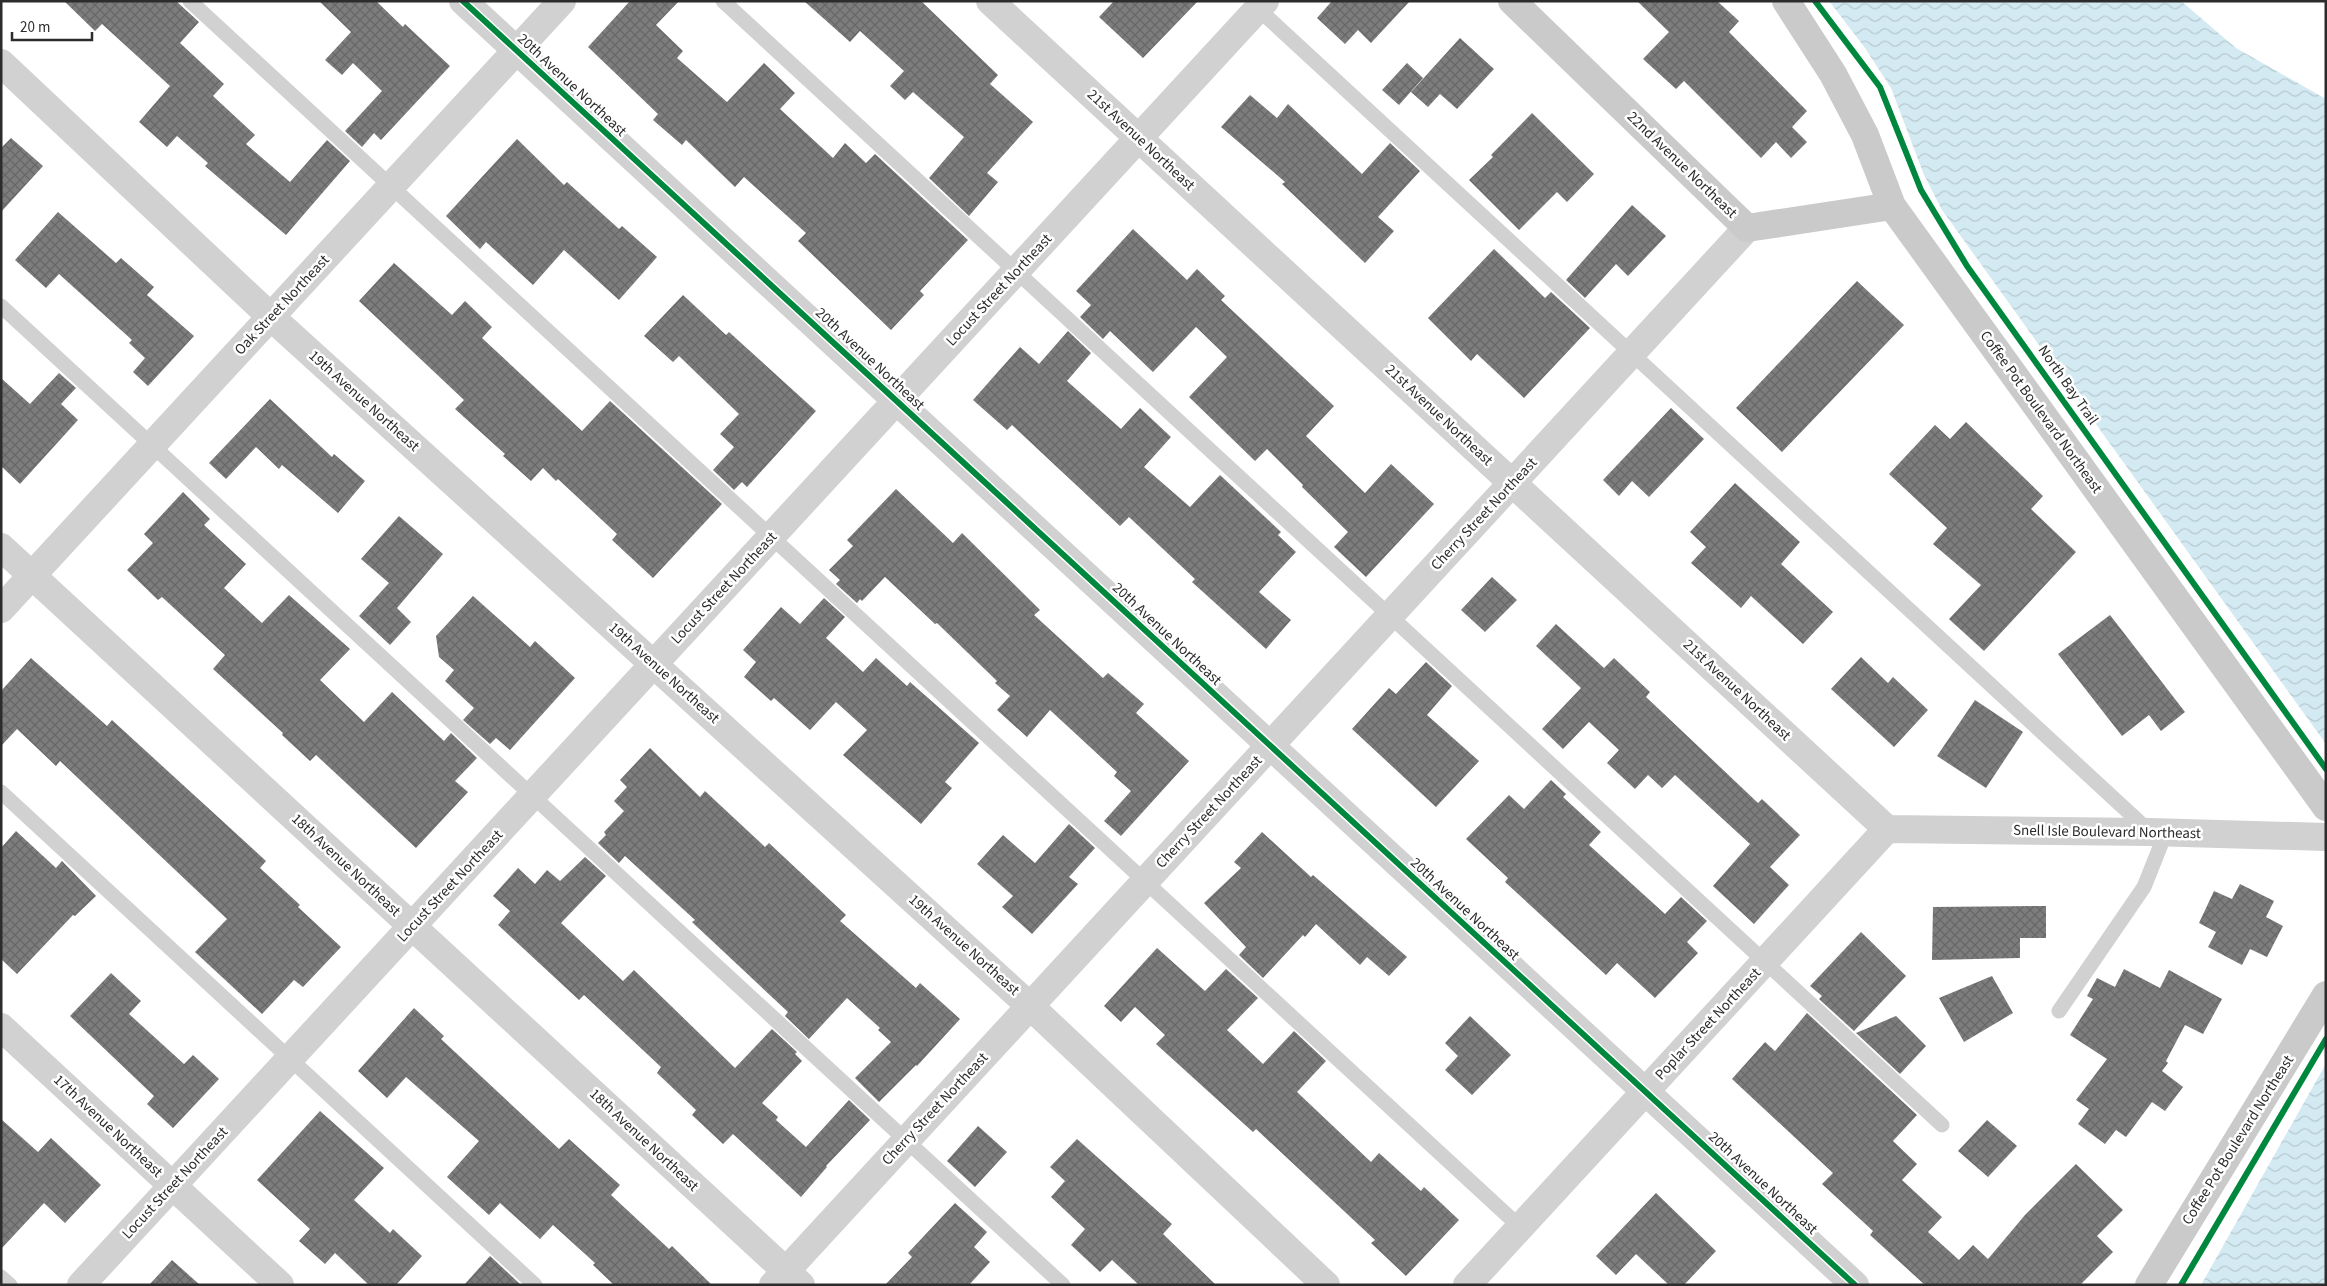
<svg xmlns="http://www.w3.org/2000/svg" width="2327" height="1286" font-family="'Source Sans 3',sans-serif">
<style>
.water{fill:url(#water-waves)}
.building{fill:url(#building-cross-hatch)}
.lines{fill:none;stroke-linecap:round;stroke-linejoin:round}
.lane{stroke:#d1d1d1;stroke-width:15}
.street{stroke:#d1d1d1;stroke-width:28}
.secondary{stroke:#cacaca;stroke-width:28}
.cycleway-casing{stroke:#fff;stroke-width:9}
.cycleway{stroke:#00873e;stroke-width:6}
.labels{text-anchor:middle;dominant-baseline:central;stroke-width:5;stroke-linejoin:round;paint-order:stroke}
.street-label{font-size:15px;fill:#2c2c2c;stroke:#fff}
</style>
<defs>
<pattern id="water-waves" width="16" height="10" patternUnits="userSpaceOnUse" patternTransform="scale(1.25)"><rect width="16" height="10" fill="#d4eaf2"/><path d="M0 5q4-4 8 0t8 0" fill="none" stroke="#b6c9d0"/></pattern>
<pattern id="building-cross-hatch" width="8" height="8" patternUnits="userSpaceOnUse" patternTransform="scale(1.25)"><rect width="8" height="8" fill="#7d7d7d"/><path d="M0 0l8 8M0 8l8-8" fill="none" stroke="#676767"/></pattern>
</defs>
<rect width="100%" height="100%" fill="#fff"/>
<!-- water -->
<path class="water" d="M 1829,1 L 2181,1 L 2236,48 L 2326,99 L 2326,744 L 1942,210 L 1924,175 L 1891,88 L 1865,48 Z
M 2326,1064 L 2326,1285 L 2201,1285 L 2315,1083 Z"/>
<!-- building -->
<path class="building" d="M 64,1 L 176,1 L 199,22 L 180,43 L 224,84 L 213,96 L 255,135 L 246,144 L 290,182 L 327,140 L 350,161 L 286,235 L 205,166 L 208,163 L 177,136 L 167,147 L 139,122 L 170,86 L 102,24 L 95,31 Z
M 319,1 L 376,1 L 403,27 L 405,24 L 450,66 L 381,140 L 374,133 L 362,147 L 345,131 L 382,91 L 353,63 L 342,75 L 325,60 L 351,32 Z
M 630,1 L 679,1 L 656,25 L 683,51 L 677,58 L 727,102 L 764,63 L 795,93 L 780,109 L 833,158 L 845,143 L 866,163 L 875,154 L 968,240 L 920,291 L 924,295 L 891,330 L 798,241 L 806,233 L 744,177 L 735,187 L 686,140 L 682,145 L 653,120 L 658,114 L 588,47 Z
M 804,1 L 921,1 L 998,75 L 990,84 L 1033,122 L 987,173 L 998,182 L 969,216 L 929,178 L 964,137 L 913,92 L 905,100 L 890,86 L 904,71 L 860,31 L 850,42 Z
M 1114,1 L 1198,1 L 1143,58 L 1099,17 Z
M 1332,1 L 1410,1 L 1371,43 L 1358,30 L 1345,44 L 1317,18 Z
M 1637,1 L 1717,1 L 1739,21 L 1729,32 L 1807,111 L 1792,127 L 1807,142 L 1791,158 L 1776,142 L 1761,158 L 1684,81 L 1676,89 L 1643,59 L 1669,32 Z
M 1460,38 L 1494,69 L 1457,109 L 1440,94 L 1428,107 L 1411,92 Z
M 1407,63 L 1423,78 L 1399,105 L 1382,90 Z
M 1250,95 L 1277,118 L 1288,104 L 1362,174 L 1390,143 L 1420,171 L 1378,217 L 1394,231 L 1365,263 L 1282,184 L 1285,182 L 1221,127 Z
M 1532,113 L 1594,174 L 1567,202 L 1557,192 L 1519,230 L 1469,180 L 1493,157 L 1491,155 Z
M 11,138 L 43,166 L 1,212 L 1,148 Z
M 517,139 L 564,185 L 567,182 L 619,229 L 622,226 L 657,257 L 619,300 L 564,250 L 533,285 L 486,242 L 480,249 L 446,216 Z
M 1632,205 L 1666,236 L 1628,276 L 1616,264 L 1585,298 L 1566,280 Z
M 58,212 L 116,263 L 121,258 L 154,287 L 147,295 L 194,336 L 148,386 L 133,372 L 145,358 L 129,343 L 132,340 L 59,274 L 46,288 L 15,260 Z
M 1133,229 L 1187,280 L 1197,269 L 1225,296 L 1221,300 L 1334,406 L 1306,436 L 1365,493 L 1391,464 L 1434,504 L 1366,577 L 1334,547 L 1348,532 L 1302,487 L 1303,485 L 1267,449 L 1255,461 L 1189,397 L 1227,357 L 1196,327 L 1153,372 L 1110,331 L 1103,339 L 1080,317 L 1091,305 L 1076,291 Z
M 1494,249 L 1545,298 L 1551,292 L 1590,328 L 1524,398 L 1477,354 L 1471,361 L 1428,318 Z
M 394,263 L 452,315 L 465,301 L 492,327 L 482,338 L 582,431 L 610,401 L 722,504 L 653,578 L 612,540 L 617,534 L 558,479 L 556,481 L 543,468 L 531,481 L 503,456 L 505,454 L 455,409 L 464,400 L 359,301 Z
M 1857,281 L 1904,325 L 1782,452 L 1736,408 Z
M 683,295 L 726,335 L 729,332 L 816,411 L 747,487 L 742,482 L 734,490 L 713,470 L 734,447 L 720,434 L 739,414 L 679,356 L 673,362 L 644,336 Z
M 1068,331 L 1091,353 L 1067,381 L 1121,429 L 1140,408 L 1171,437 L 1144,467 L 1190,507 L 1220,475 L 1281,532 L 1278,535 L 1296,552 L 1259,592 L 1291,620 L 1266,649 L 1192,582 L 1195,579 L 1129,517 L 1120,526 L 1012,425 L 1007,430 L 973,400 L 1020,347 L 1039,364 Z
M 59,373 L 76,388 L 61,404 L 78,420 L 20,484 L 1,466 L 1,378 L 30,404 Z
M 270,399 L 332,457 L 334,454 L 365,481 L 338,513 L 282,465 L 279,469 L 256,447 L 226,479 L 209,463 Z
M 1671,408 L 1704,439 L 1649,497 L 1632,481 L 1619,496 L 1603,480 Z
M 1966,422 L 2043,496 L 2031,509 L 2076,552 L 1984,651 L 1949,619 L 1981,585 L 1933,544 L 1947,528 L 1889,474 L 1935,425 L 1950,439 Z
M 1735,483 L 1800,542 L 1781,564 L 1833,612 L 1803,644 L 1751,596 L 1741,608 L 1691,563 L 1706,547 L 1690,532 Z
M 896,489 L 953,543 L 962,533 L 1040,610 L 1034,615 L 1103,678 L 1108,673 L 1144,704 L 1136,713 L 1189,761 L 1121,836 L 1104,821 L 1131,791 L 1114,776 L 1117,772 L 1050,710 L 1027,737 L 997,710 L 1010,696 L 995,683 L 997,681 L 937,623 L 935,624 L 885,577 L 862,601 L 860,599 L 857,603 L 836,584 L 840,580 L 829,570 L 853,546 L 847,540 Z
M 183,492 L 210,519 L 204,525 L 246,564 L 224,588 L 262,623 L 289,595 L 350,649 L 320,680 L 364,722 L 392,692 L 444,741 L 451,733 L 477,758 L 455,781 L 468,792 L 416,848 L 316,755 L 310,761 L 282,735 L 283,733 L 213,669 L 225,655 L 162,597 L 158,600 L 127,570 L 153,543 L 144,534 Z
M 399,516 L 443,554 L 397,608 L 411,622 L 390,645 L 359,616 L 389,583 L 361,559 Z
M 1492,577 L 1517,600 L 1485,632 L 1461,610 Z
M 473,596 L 530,647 L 535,641 L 575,678 L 510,750 L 496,738 L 490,744 L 463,720 L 474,708 L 445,681 L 454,670 L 439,657 L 436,636 Z
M 824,598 L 845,617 L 826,638 L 863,672 L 876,658 L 907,686 L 910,682 L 979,743 L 945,782 L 952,788 L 921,824 L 843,755 L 867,730 L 836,702 L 810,730 L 774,698 L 771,701 L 744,677 L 756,662 L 743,650 L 781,607 L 800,624 Z
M 2110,615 L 2185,712 L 2161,731 L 2149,715 L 2122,736 L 2058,654 Z
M 1556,624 L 1604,668 L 1614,658 L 1650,692 L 1646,697 L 1700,748 L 1758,803 L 1762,799 L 1800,835 L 1770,867 L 1789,885 L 1754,924 L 1713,886 L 1750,844 L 1675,775 L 1662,788 L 1648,775 L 1635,789 L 1607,763 L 1619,750 L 1589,722 L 1563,749 L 1542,729 L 1581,688 L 1536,646 Z
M 1861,657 L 1888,683 L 1893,677 L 1928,710 L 1894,747 L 1831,689 Z
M 31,658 L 107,726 L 112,720 L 266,861 L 260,868 L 300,905 L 298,907 L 341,947 L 303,987 L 294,980 L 262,1014 L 195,952 L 227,919 L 60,761 L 56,766 L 17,729 L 1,746 L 1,691 Z
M 1426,662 L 1452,686 L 1427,715 L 1479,761 L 1436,807 L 1352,729 L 1389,688 L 1396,694 Z
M 1975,700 L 2023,732 L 1986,788 L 1937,756 Z
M 650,748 L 700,797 L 705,791 L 765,847 L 769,843 L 846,915 L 840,921 L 916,988 L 920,983 L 960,1019 L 917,1066 L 916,1065 L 879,1102 L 855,1078 L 891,1042 L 878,1030 L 880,1028 L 847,998 L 809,1039 L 785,1016 L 788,1012 L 692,922 L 695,920 L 625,856 L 619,863 L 598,843 L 606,835 L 604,832 L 624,811 L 614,801 L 627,787 L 620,780 Z
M 1551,780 L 1566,794 L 1563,797 L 1601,832 L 1589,845 L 1665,914 L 1681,897 L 1707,921 L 1687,942 L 1698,953 L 1655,998 L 1617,963 L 1606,975 L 1505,882 L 1508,878 L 1466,839 L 1509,795 L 1524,809 Z
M 1069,824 L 1095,848 L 1069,877 L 1078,884 L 1032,934 L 1002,907 L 1013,896 L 977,864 L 1003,835 L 1035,863 Z
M 16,831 L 56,868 L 62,861 L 96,896 L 75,916 L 73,915 L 17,974 L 1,959 L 1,848 Z
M 1262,832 L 1311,877 L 1313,875 L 1407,957 L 1389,976 L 1367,957 L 1360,965 L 1316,924 L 1305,937 L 1303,935 L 1263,978 L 1239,955 L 1246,947 L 1204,903 L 1241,868 L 1234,862 Z
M 585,857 L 606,876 L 561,923 L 623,981 L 634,970 L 735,1068 L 772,1029 L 797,1052 L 795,1054 L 802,1061 L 762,1103 L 778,1117 L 776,1120 L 806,1147 L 849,1100 L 870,1120 L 826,1166 L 827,1167 L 801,1197 L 733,1134 L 723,1144 L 692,1115 L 696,1110 L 657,1073 L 661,1067 L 584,995 L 579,1000 L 498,925 L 510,911 L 493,896 L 518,868 L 535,884 L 547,870 L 560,881 Z
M 2240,884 L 2274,901 L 2266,917 L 2283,926 L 2267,957 L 2250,949 L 2242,965 L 2208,947 L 2216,932 L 2199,923 L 2214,891 L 2232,899 Z
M 2046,906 L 2046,938 L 2020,938 L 2020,958 L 1932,960 L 1933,907 Z
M 1861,932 L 1906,976 L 1854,1031 L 1819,999 L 1822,996 L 1810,986 Z
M 1157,948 L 1205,991 L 1226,969 L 1258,998 L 1227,1030 L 1263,1064 L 1294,1031 L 1326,1061 L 1297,1092 L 1371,1162 L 1379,1153 L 1421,1191 L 1424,1187 L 1459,1220 L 1406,1276 L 1371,1243 L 1375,1240 L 1256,1129 L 1253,1132 L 1156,1044 L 1165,1035 L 1135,1007 L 1121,1022 L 1104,1006 Z
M 2124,969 L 2160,988 L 2169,970 L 2222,999 L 2203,1034 L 2185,1025 L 2166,1061 L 2168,1063 L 2162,1071 L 2183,1087 L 2165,1111 L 2152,1102 L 2126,1137 L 2116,1130 L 2105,1144 L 2078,1124 L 2089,1109 L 2076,1100 L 2107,1059 L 2070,1035 L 2093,999 L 2087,996 L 2097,978 L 2115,987 Z
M 111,973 L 141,1001 L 129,1014 L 184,1064 L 193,1055 L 219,1079 L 173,1128 L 147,1104 L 154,1096 L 70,1016 Z
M 1992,976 L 2013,1013 L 1964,1042 L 1939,998 Z
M 414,1008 L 444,1036 L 441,1039 L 559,1149 L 569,1139 L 620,1185 L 611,1195 L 669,1249 L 672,1246 L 712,1285 L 614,1285 L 593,1265 L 595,1263 L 553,1225 L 540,1239 L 500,1203 L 489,1215 L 447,1177 L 479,1141 L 406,1077 L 387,1098 L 358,1071 Z
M 1807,1013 L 1917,1115 L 1893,1141 L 1917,1164 L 1902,1180 L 1942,1217 L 1928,1232 L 1959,1260 L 1973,1245 L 1988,1259 L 2025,1215 L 2076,1164 L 2123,1210 L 2097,1236 L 2113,1252 L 2080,1285 L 1925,1285 L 1870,1235 L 1873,1231 L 1822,1184 L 1833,1173 L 1732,1079 L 1765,1042 L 1775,1051 Z
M 1470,1016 L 1511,1055 L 1472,1095 L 1445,1070 L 1458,1056 L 1445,1043 Z
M 1896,1016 L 1926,1046 L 1900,1074 L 1856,1033 Z
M 320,1111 L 384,1168 L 354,1200 L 390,1233 L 393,1229 L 422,1256 L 396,1285 L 369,1285 L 335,1253 L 325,1264 L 299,1241 L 310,1229 L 257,1180 Z
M 1,1119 L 38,1152 L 51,1138 L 101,1185 L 65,1223 L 44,1203 L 1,1249 Z
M 1987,1120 L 2017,1146 L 1988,1177 L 1958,1151 Z
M 978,1126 L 1007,1152 L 975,1187 L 947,1161 Z
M 1077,1139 L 1172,1224 L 1163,1234 L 1216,1285 L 1139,1285 L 1112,1260 L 1100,1272 L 1071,1245 L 1085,1229 L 1051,1197 L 1065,1181 L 1050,1167 Z
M 1656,1193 L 1716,1251 L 1684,1285 L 1669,1285 L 1636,1254 L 1616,1275 L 1596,1256 Z
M 955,1203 L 987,1232 L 974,1247 L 990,1262 L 969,1285 L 885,1285 L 912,1257 L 908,1253 Z
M 490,1256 L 521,1285 L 464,1285 Z
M 172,1260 L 200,1285 L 149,1285 Z"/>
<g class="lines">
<!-- lane -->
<path class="lane" d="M 190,1 L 1520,1227
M 723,1 L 1942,1125
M 1253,4 L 2149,831
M 1,306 L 1063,1285
M 1,792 L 535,1285
M 2059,1011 L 2144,887 L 2166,832
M 1,1277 L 10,1285"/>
<!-- street -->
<path class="street" d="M 463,1 L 1855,1285
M 990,1 L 1887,829
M 1,63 L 271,317 L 1030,1006 L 1326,1285
M 1,547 L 801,1285
M 1,609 L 562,1
M 1887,829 L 2150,832 L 2326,837
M 1,1027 L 280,1285
M 81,1285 L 1265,1
M 773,1285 L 1747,228
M 1467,1285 L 1887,829"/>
<!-- secondary -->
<path class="secondary" d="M 1512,1 L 1747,228 L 1892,206
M 1786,1 L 1833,74 L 1865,135 L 1892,206 L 2326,807
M 2149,1285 L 2326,995"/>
<!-- cycleway casing -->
<g class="cycleway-casing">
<path id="cycleway" d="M 463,1 L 1855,1285
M 1815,1 L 1880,87 L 1921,190 L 1967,266 L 2326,769
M 2181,1285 L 2326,1039"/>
</g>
<!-- cycleway -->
<use href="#cycleway" class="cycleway"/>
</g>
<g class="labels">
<!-- street labels -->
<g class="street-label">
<text transform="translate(572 85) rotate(43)">20th Avenue Northeast</text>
<text transform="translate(1141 140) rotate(43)">21st Avenue Northeast</text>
<text transform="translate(1682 165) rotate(44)">22nd Avenue Northeast</text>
<text transform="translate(999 290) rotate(-47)">Locust Street Northeast</text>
<text transform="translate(282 305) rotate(-47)">Oak Street Northeast</text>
<text transform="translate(870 359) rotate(43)">20th Avenue Northeast</text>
<text transform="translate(2068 385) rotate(55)">North Bay Trail</text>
<text transform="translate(364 401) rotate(42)">19th Avenue Northeast</text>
<text transform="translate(2041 412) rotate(54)">Coffee Pot Boulevard Northeast</text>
<text transform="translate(1439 415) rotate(43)">21st Avenue Northeast</text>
<text transform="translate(1484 514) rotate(-47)">Cherry Street Northeast</text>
<text transform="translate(724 588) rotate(-47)">Locust Street Northeast</text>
<text transform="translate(1167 634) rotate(43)">20th Avenue Northeast</text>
<text transform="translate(664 673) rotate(42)">19th Avenue Northeast</text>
<text transform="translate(1737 690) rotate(43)">21st Avenue Northeast</text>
<text transform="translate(1209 812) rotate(-47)">Cherry Street Northeast</text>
<text transform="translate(2107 832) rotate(1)">Snell Isle Boulevard Northeast</text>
<text transform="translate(346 865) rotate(43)">18th Avenue Northeast</text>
<text transform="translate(450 886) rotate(-47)">Locust Street Northeast</text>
<text transform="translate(1465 909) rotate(43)">20th Avenue Northeast</text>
<text transform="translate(964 945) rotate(42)">19th Avenue Northeast</text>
<text transform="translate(1708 1024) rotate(-47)">Poplar Street Northeast</text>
<text transform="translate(935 1109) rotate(-47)">Cherry Street Northeast</text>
<text transform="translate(108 1126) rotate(43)">17th Avenue Northeast</text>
<text transform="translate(644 1140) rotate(43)">18th Avenue Northeast</text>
<text transform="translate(2238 1140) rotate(-58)">Coffee Pot Boulevard Northeast</text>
<text transform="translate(175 1183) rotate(-47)">Locust Street Northeast</text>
<text transform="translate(1763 1183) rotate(43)">20th Avenue Northeast</text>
</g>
</g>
<!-- border -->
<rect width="2327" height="1286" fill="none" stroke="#2c2c2c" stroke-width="5"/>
<!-- scale -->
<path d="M12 32v8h80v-8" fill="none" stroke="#2c2c2c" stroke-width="2.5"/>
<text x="20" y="32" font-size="15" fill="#2c2c2c" stroke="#ffffff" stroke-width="4" paint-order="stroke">20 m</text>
</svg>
